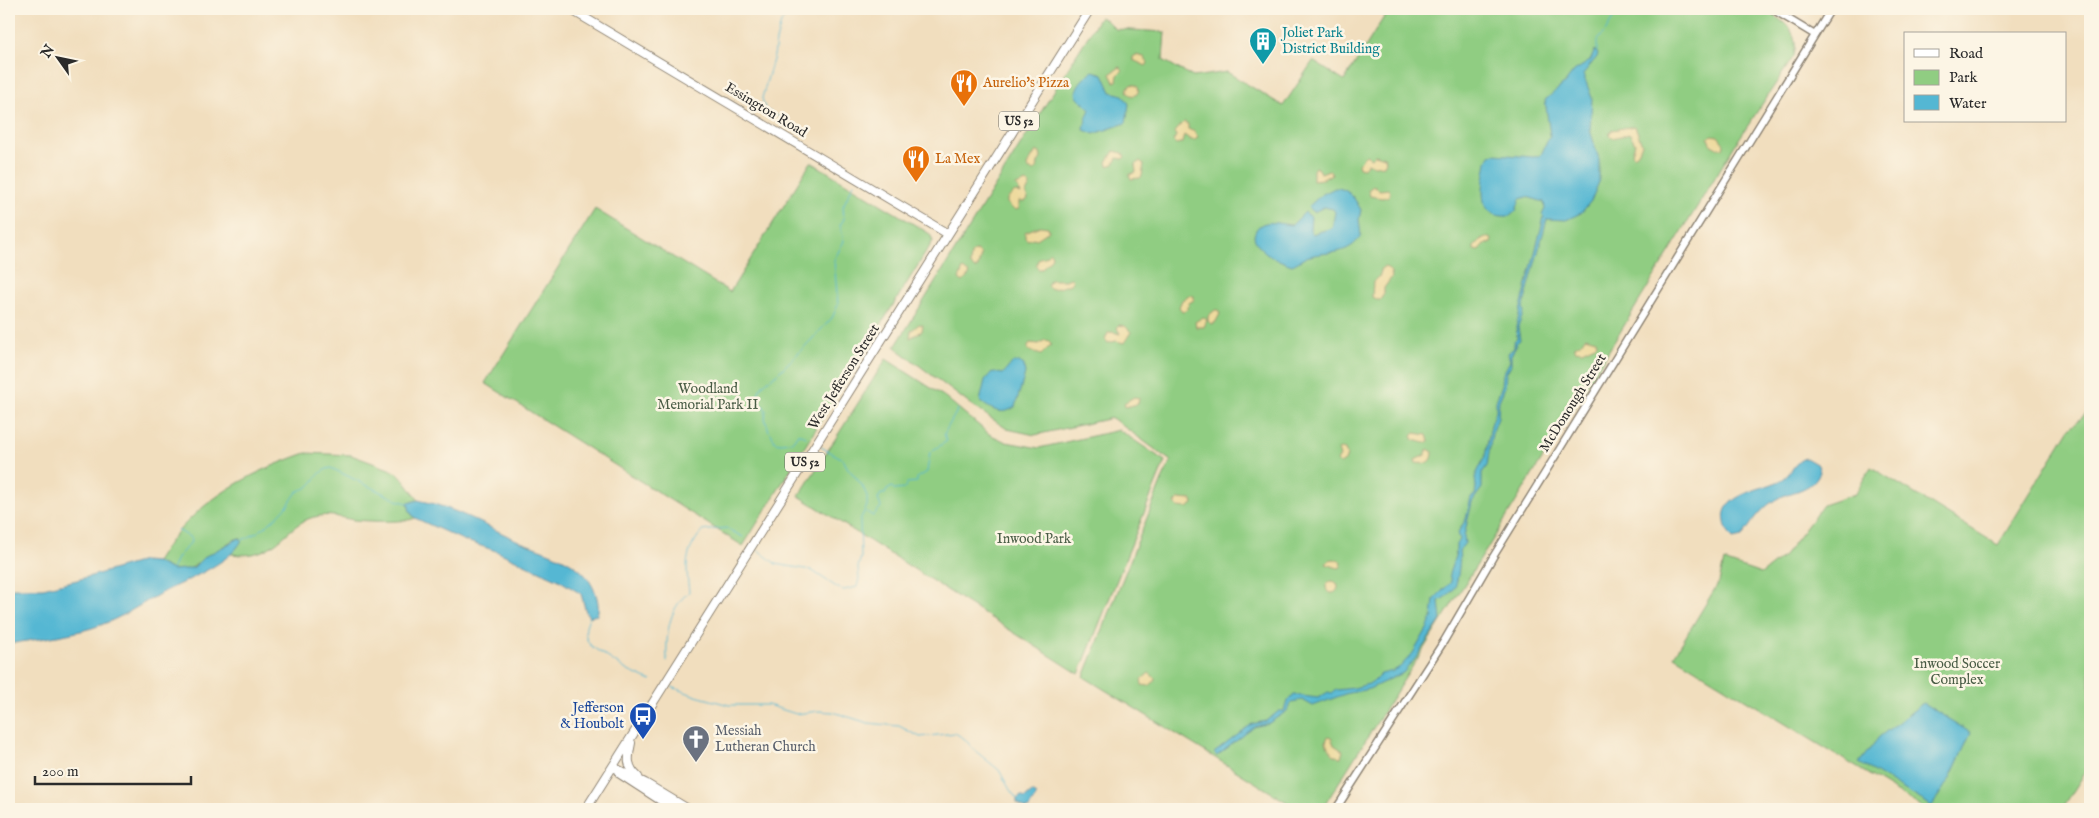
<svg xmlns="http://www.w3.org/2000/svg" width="2099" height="818" font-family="'IM FELL English',serif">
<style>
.green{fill:#90cd82;stroke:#5e7c56}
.sand{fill:#eeda9e;stroke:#8c8264}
.water{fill:#54b7d3;stroke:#40717f}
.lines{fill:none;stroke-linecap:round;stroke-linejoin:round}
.stream{stroke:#54b7d3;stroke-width:1}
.minor-casing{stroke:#8e8474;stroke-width:9}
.major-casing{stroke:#8e8474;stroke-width:10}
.minor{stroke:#fff;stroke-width:6}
.major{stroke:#fff;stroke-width:8}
.labels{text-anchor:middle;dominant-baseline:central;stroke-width:5;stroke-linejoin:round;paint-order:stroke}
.shield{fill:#fcf5e5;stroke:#6a6863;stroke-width:1}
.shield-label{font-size:12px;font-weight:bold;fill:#2b2b2b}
.culture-label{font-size:14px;fill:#0d838f;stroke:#fcf5e5;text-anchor:start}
.food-label{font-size:14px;fill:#c56008;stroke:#fcf5e5;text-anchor:start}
.street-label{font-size:14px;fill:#2b2b2b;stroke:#fcf5e5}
.park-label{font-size:14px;fill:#495c45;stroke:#fcf5e5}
.transit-label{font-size:14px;fill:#164399;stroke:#fcf5e5;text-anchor:end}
.worship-label{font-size:14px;fill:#5b616d;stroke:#fcf5e5;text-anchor:start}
</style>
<rect width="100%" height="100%" fill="#fcf5e5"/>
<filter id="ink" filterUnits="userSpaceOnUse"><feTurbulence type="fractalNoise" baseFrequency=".02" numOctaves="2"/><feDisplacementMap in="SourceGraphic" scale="10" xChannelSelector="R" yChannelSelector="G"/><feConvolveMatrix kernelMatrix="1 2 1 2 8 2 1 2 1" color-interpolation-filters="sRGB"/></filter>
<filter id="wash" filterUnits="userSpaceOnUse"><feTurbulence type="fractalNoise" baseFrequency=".0096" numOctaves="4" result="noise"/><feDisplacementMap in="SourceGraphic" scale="20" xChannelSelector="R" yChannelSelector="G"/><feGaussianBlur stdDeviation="1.12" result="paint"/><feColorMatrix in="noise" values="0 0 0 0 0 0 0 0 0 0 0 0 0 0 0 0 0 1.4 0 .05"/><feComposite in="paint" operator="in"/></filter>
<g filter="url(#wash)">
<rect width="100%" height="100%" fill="#f1debe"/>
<!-- green -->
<path class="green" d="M 1389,9 L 1764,9 C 1783,22 1800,29 1794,56 L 1735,145 L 1487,549 L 1322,809 L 1298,809 L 1084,677 L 1162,480 L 1171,461 L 1112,418 L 1035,435 L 1007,429 L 967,402 L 895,347 L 1100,17 L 1106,20 L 1115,29 L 1165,32 L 1163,60 L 1193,77 L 1227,72 L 1283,106 L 1313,61 L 1344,81 Z
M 811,162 L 930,234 L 933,241 L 743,546 L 485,383 L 595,209 L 730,292 Z
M 886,359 L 945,397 L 989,434 L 1006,442 L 1039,448 L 1119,430 L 1165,461 L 1079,674 L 799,496 Z
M 2089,411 L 2090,411 L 2090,765 L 2062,809 L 1925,809 L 1674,656 L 1719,582 L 1724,561 L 1761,574 L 1784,556 L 1823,505 L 1855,494 L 1871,467 L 1998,545 L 2070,428 Z
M 306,453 L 351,455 L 389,469 L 399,474 L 417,498 L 418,500 L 411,502 L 410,512 L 415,518 C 407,523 365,521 354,520 C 342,518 331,514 319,516 C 284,521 280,561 231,554 L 242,540 L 240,538 L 233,540 L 189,569 L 172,570 L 156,562 C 191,504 243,475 306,453 Z"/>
<!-- sand -->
<path class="sand" d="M 1136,55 L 1144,57 L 1148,63 L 1146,66 L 1133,60 L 1133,57 Z
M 1120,67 L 1123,70 L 1118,75 L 1117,81 L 1114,82 L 1110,74 Z
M1127.5 90a5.5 5.5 0 1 1 11 0a5.5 5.5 0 1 1-11 0Z
M 1184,122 L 1188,124 L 1188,129 L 1195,132 L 1198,137 L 1195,140 L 1191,140 L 1184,135 L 1182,143 L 1176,144 L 1173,141 L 1176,136 L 1175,132 Z
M 1635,126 L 1642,144 L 1638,153 L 1634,156 L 1632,153 L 1635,143 L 1630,134 L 1612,138 L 1609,135 L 1612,130 Z
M 1711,135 L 1718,136 L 1724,144 L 1723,148 L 1717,148 L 1710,144 L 1708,138 Z
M 1036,151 L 1040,153 L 1041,158 L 1038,163 L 1037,169 L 1033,171 L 1028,169 L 1027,166 Z
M 1114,151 L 1123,153 L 1125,157 L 1123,159 L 1117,158 L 1114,164 L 1108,166 L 1107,162 Z
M 1375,154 L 1385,157 L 1386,161 L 1384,165 L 1374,166 L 1368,163 L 1364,168 L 1359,167 L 1358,163 L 1366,155 L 1371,158 Z
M 1140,161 L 1144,164 L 1142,176 L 1140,178 L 1131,179 L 1129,175 L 1136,172 L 1135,165 Z
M 1315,167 L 1319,169 L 1321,173 L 1329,170 L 1332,174 L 1323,179 L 1313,180 L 1313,170 Z
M 1026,182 L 1030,185 L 1026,193 L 1028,199 L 1024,202 L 1019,201 L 1019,209 L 1014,210 L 1007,203 L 1007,199 L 1015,192 L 1021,194 L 1016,186 Z
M 1373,186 L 1380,190 L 1388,189 L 1390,192 L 1389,196 L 1382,198 L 1370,196 L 1368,190 Z
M 1040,226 L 1048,227 L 1049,231 L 1037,239 L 1033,238 L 1028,240 L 1025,238 L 1025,232 Z
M 1489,237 L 1492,239 L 1491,243 L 1483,245 L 1478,251 L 1474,250 L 1474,246 L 1480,240 Z
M 975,251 L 979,252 L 981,255 L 978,267 L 975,269 L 970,265 L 971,254 Z
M 1050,252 L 1052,255 C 1051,262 1045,263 1042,269 L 1038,269 L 1036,265 L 1039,258 L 1045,257 Z
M 1386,267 L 1391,272 L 1392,277 L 1384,288 L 1384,294 L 1380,300 L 1377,300 L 1372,297 L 1373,282 L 1379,277 L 1382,268 Z
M 963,269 L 970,274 L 963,282 L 959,279 Z
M 1071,278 L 1073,280 L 1072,283 C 1069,285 1055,289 1052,289 L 1047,286 L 1050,280 L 1065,280 Z
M 1189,295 L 1194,296 L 1194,300 L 1189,303 L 1187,310 L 1182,311 L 1179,307 L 1182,300 Z
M 1215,310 L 1218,310 L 1220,314 L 1215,323 L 1211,324 L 1208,321 L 1208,316 Z
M 1203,317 L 1207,320 L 1204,327 L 1196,327 L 1195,322 Z
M 919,324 L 923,325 L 922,331 L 910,338 L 911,331 Z
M 1119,325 L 1125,326 L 1131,332 L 1124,343 L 1116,341 L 1108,343 L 1105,339 L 1108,333 L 1113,332 L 1120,334 L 1117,328 Z
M 1585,337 L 1596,340 L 1597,344 L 1582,351 L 1575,350 L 1575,346 L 1582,342 Z
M 1045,340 L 1049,341 L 1051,345 L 1041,355 L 1028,350 L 1028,346 L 1030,343 L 1039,344 Z
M 1134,397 L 1139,398 L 1138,404 L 1125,407 L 1124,403 Z
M 1415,433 L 1427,435 L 1429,441 L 1425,443 L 1414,440 L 1412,436 Z
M 1341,449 L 1345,450 L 1347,455 L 1345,461 L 1340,464 L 1337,461 L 1340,456 L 1338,450 Z
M 1428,449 L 1433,452 C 1433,464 1425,464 1416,463 L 1415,460 L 1425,455 Z
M 1179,499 L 1192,500 L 1193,504 L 1187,508 L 1178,507 L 1175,503 Z
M 1334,559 L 1342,562 L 1341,567 L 1338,568 L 1326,564 L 1329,560 Z
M1326 587a6 6 0 1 1 12 0a6 6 0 1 1-12 0Z
M 1149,673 L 1155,678 L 1154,682 L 1149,686 L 1142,685 L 1141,680 Z
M 1328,736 L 1331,737 L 1334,745 L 1343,751 L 1341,757 C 1333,757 1328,749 1326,742 Z"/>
<!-- water -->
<path class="water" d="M 1595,50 L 1598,54 L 1597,57 L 1583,74 L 1592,98 L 1590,130 L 1599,159 L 1599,182 L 1591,201 L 1581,213 L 1566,220 L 1547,219 L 1523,308 L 1524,312 L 1518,327 L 1520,340 L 1516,343 L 1516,347 L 1511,355 L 1511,365 L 1506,373 L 1505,387 L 1499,401 L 1498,418 L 1492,434 L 1487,466 L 1482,473 L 1482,488 L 1472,502 L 1464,536 L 1465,543 L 1459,551 C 1461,557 1458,581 1455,587 C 1451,594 1445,597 1439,601 L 1441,620 L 1415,659 L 1403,673 L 1369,689 L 1345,694 L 1313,706 L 1302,700 L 1291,702 L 1287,711 L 1269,723 L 1254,727 L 1217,756 L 1214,753 L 1252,724 L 1266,721 L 1279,711 L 1284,711 L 1287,701 L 1294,695 L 1318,698 L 1328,692 L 1332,693 L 1336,690 L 1354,688 L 1372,683 L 1381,674 L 1393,671 L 1400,667 L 1413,653 L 1427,629 L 1432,618 L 1434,599 L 1451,582 L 1449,574 L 1456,553 L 1456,544 L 1460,540 L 1458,532 L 1466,519 L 1471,497 L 1475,495 L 1476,487 L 1475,477 L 1485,456 L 1491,425 L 1496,411 L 1496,401 L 1502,385 L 1503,374 L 1510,361 L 1508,353 L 1514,348 L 1514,341 L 1517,338 L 1516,327 L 1544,217 L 1542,215 L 1545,209 L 1544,202 L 1527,197 L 1520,199 L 1516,211 L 1510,216 C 1474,219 1483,185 1487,162 L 1490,156 L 1494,154 L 1534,157 L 1541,155 L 1550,135 L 1545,100 L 1564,84 L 1574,71 L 1590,61 Z
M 1093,71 L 1103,74 L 1111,92 L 1123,95 L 1129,104 L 1126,123 L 1094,134 L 1084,130 L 1086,119 L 1090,109 C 1087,105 1081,102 1078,98 C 1071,89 1086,75 1093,71 Z
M 1335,188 C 1349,188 1355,199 1361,210 L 1359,219 L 1361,236 C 1348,256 1329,251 1310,256 C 1304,257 1298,263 1292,265 C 1279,261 1256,251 1254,236 C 1258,216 1278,224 1292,225 L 1305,212 L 1311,217 L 1310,230 L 1312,234 L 1332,228 L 1335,212 L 1333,209 L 1324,207 L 1314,212 L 1308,207 L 1321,195 Z
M 1019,362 L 1024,365 L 1025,374 L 1015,407 C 1002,416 991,410 980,401 L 985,380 L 992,372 L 1003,374 L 1012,363 Z
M 1806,458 L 1818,465 L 1820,472 C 1810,494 1790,489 1772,502 C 1759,511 1751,524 1742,537 L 1733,539 C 1728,533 1726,529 1725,522 C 1718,493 1768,489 1783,479 C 1792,473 1795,460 1806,458 Z
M 418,500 C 455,507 487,527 521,542 C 541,550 564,556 580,570 C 591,579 602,601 597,615 L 589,617 L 586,612 L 581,594 L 559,580 L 496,551 L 463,540 L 415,518 L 410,512 L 408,503 Z
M 239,538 L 242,540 C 230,565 180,582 156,596 C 133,609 118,620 92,628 C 65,636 36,639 9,644 L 9,588 L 43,588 L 77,580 L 143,561 L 156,562 L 172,570 L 186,569 L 194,567 L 204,557 Z
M 1923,703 L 1971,733 L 1950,778 L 1932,806 L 1859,763 L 1879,737 Z
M 1032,792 L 1037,795 L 1029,808 L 1026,809 L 1017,803 L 1017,799 L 1021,796 L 1025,798 Z"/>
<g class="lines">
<!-- stream -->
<path class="stream" d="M 1597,51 L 1597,40 L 1605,32 L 1619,9
M 789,122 L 765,109 L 762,98 L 774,56 L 776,41 L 781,23 L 790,9
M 769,431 L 765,418 L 766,410 L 757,397 C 762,380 769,382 780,371 C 798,354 815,336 832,318 L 838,305 L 834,260 L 844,241 L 840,225 L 844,219 L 843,206 L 854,183
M 771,433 L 775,442 L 780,443 L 792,442 L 798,434 L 801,434 L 806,437
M 865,511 L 873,516 L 881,507 L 878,499 L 881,494 L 885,494 L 887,490 L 892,487 L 895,490 L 904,489 L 907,483 L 917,482 L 917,478 L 927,472 L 930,452 L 947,441 L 944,434 L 958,409
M 242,540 C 259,534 276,519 288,505 C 291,501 294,496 297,492 C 300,490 305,489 308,487 C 317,480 318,470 331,468 L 399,501 L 408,503
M 758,550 L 776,564 L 811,570 L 838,588 L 844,590 L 857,587 L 859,579 L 858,567 L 861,557 L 860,520 L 867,506 L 867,496 L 862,485 L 847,467 L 843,459 L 821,447
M 172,570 L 177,558 L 192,541 L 191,538 L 178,530
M 589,617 C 585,628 583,636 591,646 L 628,671 L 651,681
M 667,661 C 666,635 668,609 689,592 C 686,564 684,554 702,531 L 726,528 L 743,537
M 672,687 L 696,696 L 729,705 L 768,705 L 796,714 L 819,711 L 833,712 L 868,723 L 899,726 L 920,737 L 955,733 L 965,739 L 973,749 L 999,770 L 1010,790 L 1017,799"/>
</g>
</g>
<g filter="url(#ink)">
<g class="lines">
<!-- minor casing -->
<g class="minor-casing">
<path id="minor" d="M 1772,9 L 1815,35
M 1336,809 L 1444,641 L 1493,557 L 1831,9"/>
</g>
<!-- major casing -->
<g class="major-casing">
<path id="major" d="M 570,9 L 948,234
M 631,743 C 628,758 626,766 638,777
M 613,767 L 645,783 L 688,809
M 620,774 L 674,809
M 586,809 L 1090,9"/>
</g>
<!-- minor -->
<use href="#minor" class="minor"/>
<!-- major -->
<use href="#major" class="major"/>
</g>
</g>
<!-- icons -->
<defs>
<g id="building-pin" transform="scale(1.4375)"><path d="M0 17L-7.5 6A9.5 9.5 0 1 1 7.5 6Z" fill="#0f9aa8" stroke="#fcf5e5"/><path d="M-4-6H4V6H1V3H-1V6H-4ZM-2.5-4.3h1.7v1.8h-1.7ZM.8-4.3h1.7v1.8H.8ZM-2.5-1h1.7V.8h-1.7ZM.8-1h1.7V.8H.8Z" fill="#fff"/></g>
<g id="restaurant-pin" transform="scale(1.4375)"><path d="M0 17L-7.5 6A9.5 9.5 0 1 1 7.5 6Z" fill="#e8710a" stroke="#fcf5e5"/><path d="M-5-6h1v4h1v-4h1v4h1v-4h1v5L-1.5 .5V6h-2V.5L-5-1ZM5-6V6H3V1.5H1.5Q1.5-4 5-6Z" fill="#fff"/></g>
<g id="bus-pin" transform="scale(1.4375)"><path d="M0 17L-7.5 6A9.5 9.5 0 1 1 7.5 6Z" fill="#1a4fb4" stroke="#fcf5e5"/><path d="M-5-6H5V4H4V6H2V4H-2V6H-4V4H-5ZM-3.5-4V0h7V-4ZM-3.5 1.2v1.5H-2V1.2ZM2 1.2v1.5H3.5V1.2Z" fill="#fff"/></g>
<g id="church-pin" transform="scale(1.4375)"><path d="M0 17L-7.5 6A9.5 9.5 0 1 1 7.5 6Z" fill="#6b7280" stroke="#fcf5e5"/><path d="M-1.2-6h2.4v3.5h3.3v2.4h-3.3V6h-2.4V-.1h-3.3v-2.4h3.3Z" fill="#fff"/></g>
</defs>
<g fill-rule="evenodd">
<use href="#building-pin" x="1263" y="41"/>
<use href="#restaurant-pin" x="964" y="83"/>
<use href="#restaurant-pin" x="916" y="159"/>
<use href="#bus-pin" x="643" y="716"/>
<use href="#church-pin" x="696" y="739"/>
</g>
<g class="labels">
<!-- shield labels -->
<g class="shield">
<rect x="999" y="111.5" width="40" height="19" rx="4"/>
<rect x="785" y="452.5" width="40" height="19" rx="4"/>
</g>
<g class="shield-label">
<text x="1019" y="121">US 52</text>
<text x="805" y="462">US 52</text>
</g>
<!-- culture labels -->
<g class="culture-label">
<text x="1282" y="33">Joliet Park<tspan x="1282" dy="16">District Building</tspan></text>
</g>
<!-- food labels -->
<g class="food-label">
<text x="983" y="83">Aurelio's Pizza</text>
<text x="935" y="159">La Mex</text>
</g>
<!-- street labels -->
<g class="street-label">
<text transform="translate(766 110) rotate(31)">Essington Road</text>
<text transform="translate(844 377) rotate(-58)">West Jefferson Street</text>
<text transform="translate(1573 403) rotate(-58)">McDonough Street</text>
</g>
<!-- park labels -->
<g class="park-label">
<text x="708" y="389">Woodland<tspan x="708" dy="16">Memorial Park II</tspan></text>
<text x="1034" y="539">Inwood Park</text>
<text x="1957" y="664">Inwood Soccer<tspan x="1957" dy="16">Complex</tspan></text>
</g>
<!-- transit labels -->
<g class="transit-label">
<text x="624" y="708">Jefferson<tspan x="624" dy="16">&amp; Houbolt</tspan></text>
</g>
<!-- worship labels -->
<g class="worship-label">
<text x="715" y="731">Messiah<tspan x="715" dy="16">Lutheran Church</tspan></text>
</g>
</g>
<!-- margin -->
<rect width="2099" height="818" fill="none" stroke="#fcf5e5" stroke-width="30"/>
<!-- legend -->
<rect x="1904" y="32" width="162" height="90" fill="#fcf5e5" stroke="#a8a49b"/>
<rect x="1914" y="49" width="25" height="8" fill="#ffffff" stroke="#a8a49b"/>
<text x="1949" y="58" font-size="15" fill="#2b2b2b">Road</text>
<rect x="1914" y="70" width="25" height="15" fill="#90cd82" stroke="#a8a49b"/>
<text x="1949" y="82" font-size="15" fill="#2b2b2b">Park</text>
<rect x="1914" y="95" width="25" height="15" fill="#54b7d3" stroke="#a8a49b"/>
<text x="1949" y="108" font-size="15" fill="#2b2b2b">Water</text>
<!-- north arrow -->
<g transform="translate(58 58) rotate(303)" stroke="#fcf5e5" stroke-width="4" paint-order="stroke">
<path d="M0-4L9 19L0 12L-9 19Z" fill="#2b2b2b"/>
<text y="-8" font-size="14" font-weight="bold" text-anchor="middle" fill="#2b2b2b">N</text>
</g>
<!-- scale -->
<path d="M35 776v8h156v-8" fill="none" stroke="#2b2b2b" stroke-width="2.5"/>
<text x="42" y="776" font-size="15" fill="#2b2b2b" stroke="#fcf5e5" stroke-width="4" paint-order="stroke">200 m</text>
</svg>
